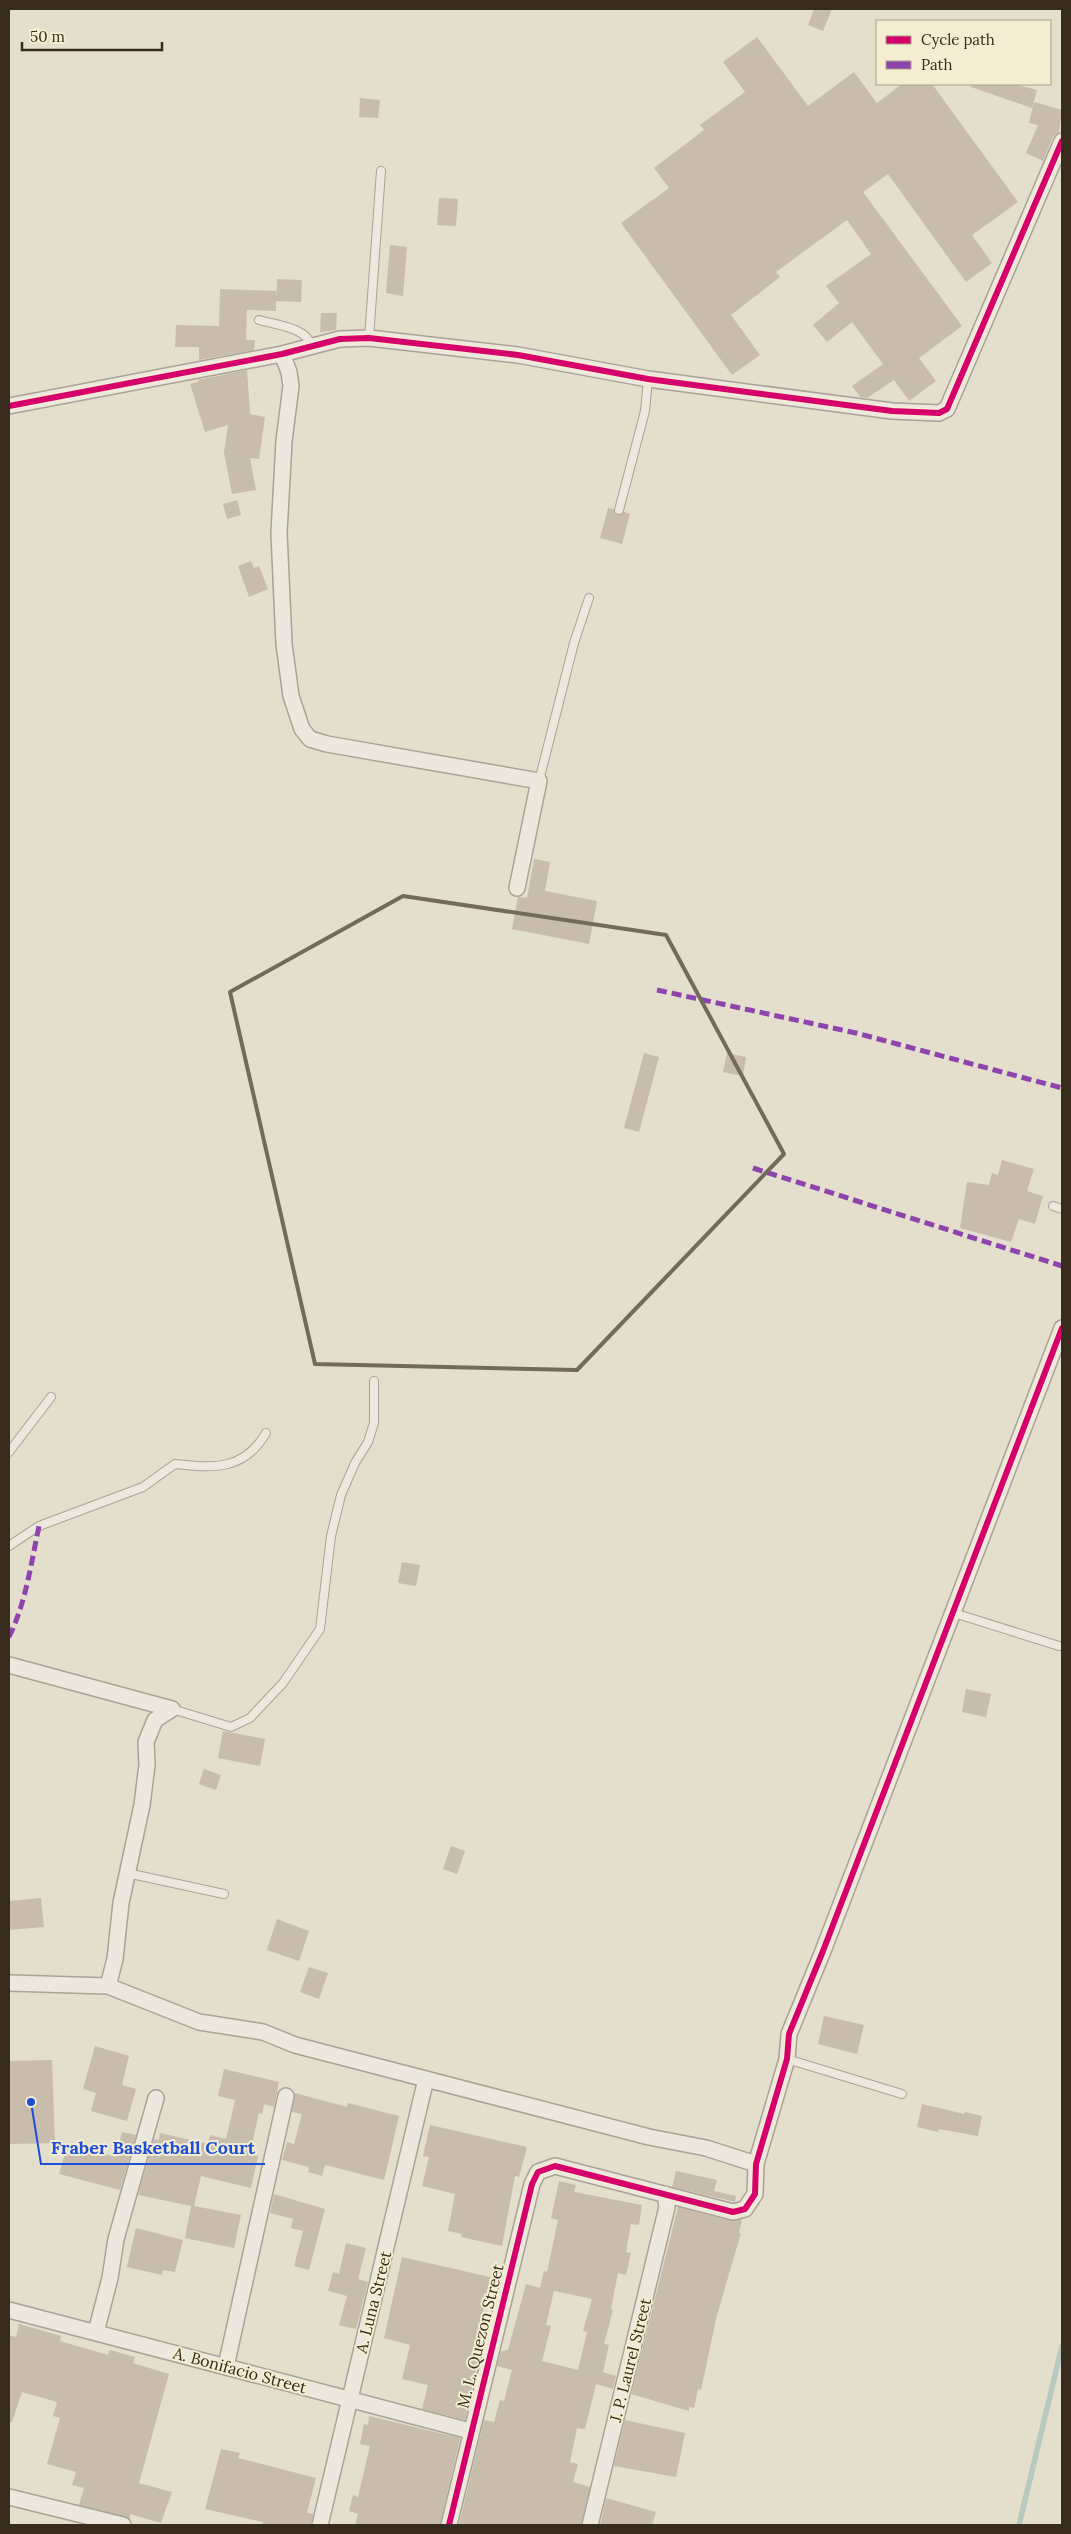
<svg xmlns="http://www.w3.org/2000/svg" width="1071" height="2534" font-family="Lora,serif">
<style>
.lines{fill:none;stroke-linecap:round;stroke-linejoin:round}
.stream{stroke:#b8c9bf;stroke-width:5.5}
.building{fill:#c8bcad;fill-rule:evenodd}
.lane-casing{stroke:#a9a395;stroke-width:10}
.street-casing{stroke:#a9a395;stroke-width:18}
.lane{stroke:#ece8de;stroke-width:8}
.street{stroke:#ece8de;stroke-width:15}
.quiet{stroke:#8e44ad;stroke-width:5;stroke-dasharray:10 5;stroke-linecap:butt}
.cycleway-casing{stroke:#f5edd2;stroke-width:9}
.cycleway{stroke:#d6006c;stroke-width:6}
.marked{fill:none;stroke:#746a5b;stroke-width:4;stroke-linejoin:round}
.labels{text-anchor:middle;dominant-baseline:central;stroke-width:4;stroke-linejoin:round;paint-order:stroke}
.street-label{font-size:16px;fill:#372b1e;stroke:#f5edd2}
.leader{fill:none;stroke:#1d4ed8;stroke-width:2}
.callout-dot{fill:#1d4ed8;stroke:#f5edd2;stroke-width:2}
.callout-label{font-size:18px;text-anchor:middle;font-weight:bold;fill:#1d4ed8;stroke:#f5edd2;stroke-width:4;stroke-linejoin:round;paint-order:stroke}
</style>
<rect width="100%" height="100%" fill="#e4decc"/>
<g class="lines">
<!-- stream -->
<path class="stream" d="M 1019,2525 L 1062,2346"/>
</g>
<!-- building -->
<path class="building" d="M 814,9 L 832,9 L 823,31 L 808,25 Z
M 757,37 L 808,106 L 854,72 L 877,103 L 902,84 L 932,84 L 1018,202 L 972,235 L 992,263 L 966,282 L 888,174 L 863,192 L 962,326 L 919,358 L 936,381 L 909,401 L 894,380 L 867,398 L 860,397 L 852,386 L 883,364 L 852,322 L 827,342 L 813,325 L 839,303 L 826,286 L 871,254 L 847,220 L 776,272 L 780,277 L 731,315 L 760,355 L 732,375 L 621,223 L 669,188 L 654,168 L 704,130 L 700,125 L 745,92 L 723,62 Z
M 971,84 L 1014,84 L 1037,90 L 1032,108 L 971,87 Z
M 360,98 L 380,100 L 378,118 L 359,117 Z
M 1034,102 L 1062,110 L 1059,132 L 1053,137 L 1043,161 L 1026,153 L 1038,125 L 1029,123 Z
M 439,198 L 458,199 L 456,226 L 437,225 Z
M 390,245 L 407,247 L 403,296 L 386,293 Z
M 277,279 L 302,280 L 301,302 L 276,301 Z
M 220,289 L 276,291 L 276,311 L 247,310 L 246,340 L 255,340 L 254,350 L 199,360 L 199,347 L 175,347 L 176,325 L 219,326 Z
M 321,313 L 337,313 L 336,330 L 320,332 Z
M 247,370 L 250,414 L 265,417 L 259,459 L 250,458 L 256,490 L 232,494 L 224,453 L 228,425 L 205,432 L 190,384 L 198,382 L 198,380 Z
M 237,500 L 241,515 L 227,519 L 223,504 Z
M 608,508 L 614,509 L 617,515 L 624,512 L 630,514 L 622,544 L 600,538 Z
M 251,561 L 254,568 L 259,566 L 268,589 L 249,597 L 238,566 Z
M 534,859 L 550,862 L 545,891 L 597,901 L 589,944 L 512,929 L 518,897 L 527,898 Z
M 644,1053 L 659,1057 L 639,1132 L 624,1128 Z
M 727,1053 L 746,1057 L 743,1076 L 723,1072 Z
M 1002,1160 L 1034,1169 L 1027,1191 L 1043,1196 L 1035,1224 L 1019,1219 L 1011,1242 L 960,1228 L 967,1182 L 989,1185 L 992,1173 L 998,1175 Z
M 402,1562 L 420,1565 L 416,1586 L 398,1583 Z
M 966,1689 L 991,1694 L 986,1717 L 962,1712 Z
M 223,1731 L 265,1739 L 260,1766 L 218,1758 Z
M 204,1769 L 221,1775 L 216,1790 L 199,1784 Z
M 451,1846 L 465,1851 L 457,1874 L 443,1869 Z
M 41,1898 L 44,1927 L 9,1930 L 9,1901 Z
M 277,1919 L 309,1931 L 299,1961 L 267,1950 Z
M 309,1967 L 328,1973 L 319,1999 L 300,1992 Z
M 824,2016 L 864,2025 L 857,2054 L 818,2044 Z
M 95,2046 L 129,2056 L 122,2085 L 136,2089 L 127,2121 L 91,2111 L 96,2093 L 83,2089 Z
M 52,2060 L 55,2143 L 9,2144 L 9,2061 Z
M 224,2069 L 279,2082 L 274,2107 L 264,2104 L 262,2114 L 259,2113 L 250,2154 L 258,2156 L 251,2188 L 201,2176 L 194,2206 L 241,2215 L 234,2248 L 185,2238 L 191,2206 L 138,2195 L 154,2139 L 159,2140 L 160,2133 L 208,2144 L 210,2135 L 226,2139 L 235,2100 L 218,2096 Z
M 295,2093 L 347,2107 L 348,2103 L 399,2116 L 384,2180 L 325,2165 L 322,2176 L 308,2172 L 309,2167 L 282,2160 L 287,2142 L 294,2144 L 302,2114 L 292,2112 Z
M 922,2104 L 964,2114 L 965,2112 L 982,2116 L 978,2136 L 939,2129 L 938,2132 L 917,2127 Z
M 430,2125 L 527,2147 L 519,2177 L 515,2176 L 502,2246 L 461,2237 L 462,2234 L 448,2231 L 455,2194 L 422,2186 L 429,2157 L 423,2156 Z
M 122,2132 L 136,2135 L 120,2190 L 59,2174 L 68,2144 L 116,2157 Z
M 676,2171 L 717,2180 L 714,2191 L 736,2196 L 735,2202 L 672,2187 Z
M 559,2181 L 576,2185 L 574,2192 L 642,2205 L 639,2225 L 631,2224 L 626,2252 L 631,2253 L 626,2275 L 618,2273 L 611,2309 L 613,2310 L 604,2344 L 609,2345 L 603,2372 L 616,2376 L 613,2389 L 596,2384 L 585,2429 L 577,2428 L 570,2462 L 578,2464 L 573,2482 L 590,2487 L 581,2525 L 459,2525 L 484,2420 L 494,2422 L 500,2400 L 504,2401 L 512,2370 L 497,2366 L 501,2351 L 508,2350 L 526,2284 L 540,2288 L 544,2271 L 547,2272 L 558,2220 L 551,2218 ZM 554,2291 L 592,2299 L 583,2331 L 587,2332 L 578,2370 L 542,2361 L 551,2326 L 546,2325 Z
M 274,2194 L 325,2209 L 309,2270 L 294,2266 L 303,2231 L 291,2228 L 293,2219 L 270,2213 Z
M 678,2207 L 731,2221 L 742,2219 L 739,2233 L 741,2233 L 717,2315 L 701,2390 L 698,2389 L 694,2408 L 689,2407 L 689,2411 L 631,2394 Z
M 136,2228 L 183,2240 L 175,2272 L 163,2270 L 162,2275 L 127,2267 Z
M 346,2243 L 366,2248 L 358,2279 L 368,2282 L 356,2329 L 339,2325 L 347,2296 L 328,2291 L 333,2272 L 339,2274 Z
M 402,2257 L 490,2277 L 476,2346 L 483,2347 L 479,2361 L 478,2360 L 465,2420 L 422,2409 L 428,2385 L 402,2379 L 410,2345 L 384,2338 Z
M 19,2324 L 61,2336 L 60,2341 L 108,2355 L 110,2350 L 135,2357 L 133,2363 L 169,2374 L 139,2483 L 172,2492 L 161,2523 L 130,2514 L 130,2519 L 79,2505 L 84,2488 L 72,2485 L 76,2472 L 47,2464 L 60,2418 L 53,2416 L 57,2402 L 22,2392 L 12,2422 L 9,2422 L 9,2335 L 16,2337 Z
M 369,2416 L 460,2438 L 440,2525 L 355,2525 L 358,2514 L 349,2511 L 353,2495 L 358,2497 L 370,2446 L 360,2444 L 364,2424 L 368,2425 Z
M 625,2420 L 685,2433 L 676,2477 L 614,2466 Z
M 221,2449 L 240,2453 L 238,2458 L 316,2478 L 307,2513 L 313,2514 L 311,2525 L 262,2525 L 263,2522 L 205,2509 Z
M 606,2498 L 656,2512 L 652,2525 L 600,2525 Z"/>
<g class="lines">
<!-- lane casing -->
<g class="lane-casing">
<path id="lane" d="M 259,320 C 276,325 307,327 312,347
M 369,338 L 381,171
M 619,510 L 645,411 L 648,379
M 539,781 L 574,643 L 589,598
M 1053,1206 L 1062,1209
M 9,1452 L 51,1397
M 9,1546 L 39,1526 L 143,1487 L 175,1464 C 213,1468 244,1471 266,1433
M 954,1613 L 1059,1646
M 172,1709 L 231,1727 L 250,1718 L 283,1683 L 320,1629 L 331,1536 L 341,1495 L 355,1463 L 368,1442 L 374,1423 L 374,1381
M 127,1873 L 224,1894
M 787,2059 L 902,2094"/>
</g>
<!-- street casing -->
<g class="street-casing">
<path id="street" d="M 282,354 L 289,372 L 291,386 L 284,441 L 279,533 L 284,644 L 291,696 L 302,729 L 310,739 L 327,744 L 539,781 L 517,888
M 9,406 L 282,354 L 340,339 L 369,338 L 518,355 L 648,379 L 892,411 L 939,413 L 947,409 L 1062,141
M 9,1665 L 172,1709
M 9,1983 L 108,1986 L 199,2022 L 263,2032 L 295,2045 L 649,2137 L 706,2148 L 756,2164
M 108,1986 L 115,1959 L 121,1903 L 142,1805 L 147,1765 L 146,1742 L 155,1720 L 172,1709
M 9,2310 L 470,2431
M 96,2332 L 110,2278 L 116,2239 L 156,2098
M 226,2366 L 286,2096
M 9,2497 L 123,2525
M 320,2525 L 426,2079
M 449,2525 L 532,2184 L 538,2172 L 555,2166 L 733,2212 L 745,2209 L 755,2194 L 756,2164 L 787,2059 L 789,2034 L 823,1951 L 1062,1328
M 590,2525 L 667,2207 L 665,2194"/>
</g>
<!-- lane -->
<use href="#lane" class="lane"/>
<!-- street -->
<use href="#street" class="street"/>
<!-- quiet -->
<path class="quiet" d="M 657,990 L 856,1033 L 1062,1088
M 753,1168 L 1062,1266
M 9,1637 C 26,1602 31,1564 39,1526"/>
<!-- cycleway casing -->
<g class="cycleway-casing">
<path id="cycleway" d="M 9,406 L 282,354 L 340,339 L 369,338 L 518,355 L 648,379 L 892,411 L 939,413 L 947,409 L 1062,141
M 449,2525 L 532,2184 L 538,2172 L 555,2166 L 733,2212 L 745,2209 L 755,2194 L 756,2164 L 787,2059 L 789,2034 L 823,1951 L 1062,1328"/>
</g>
<!-- cycleway -->
<use href="#cycleway" class="cycleway"/>
</g>
<!-- marked area -->
<path class="marked" d="M 403,896 L 666,935 L 784,1154 L 577,1370 L 315,1364 L 230,992 Z"/>
<g class="labels">
<!-- street labels -->
<g class="street-label">
<text transform="translate(373 2302) rotate(-76)">A. Luna Street</text>
<text transform="translate(480 2336) rotate(-76)">M. L. Quezon Street</text>
<text transform="translate(630 2360) rotate(-76)">J. P. Laurel Street</text>
<text transform="translate(240 2370) rotate(15)">A. Bonifacio Street</text>
</g>
</g>
<!-- callouts -->
<path class="leader" d="M31 2102L41 2164H265"/>
<circle class="callout-dot" cx="31" cy="2102" r="5"/>
<g class="callout-label">
<text x="153" y="2154">Fraber Basketball Court</text>
</g>
<!-- border -->
<rect width="1071" height="2534" fill="none" stroke="#372b1e" stroke-width="20"/>
<!-- legend -->
<rect x="876" y="20" width="175" height="65" fill="#f5edd2" stroke="#a99f8a"/>
<rect x="886" y="36" width="25" height="8" fill="#d6006c" stroke="#a99f8a"/>
<text x="921" y="45" font-size="15" fill="#372b1e">Cycle path</text>
<rect x="886" y="61" width="25" height="8" fill="#8e44ad" stroke="#a99f8a"/>
<text x="921" y="70" font-size="15" fill="#372b1e">Path</text>
<!-- scale -->
<path d="M22 42v8h140v-8" fill="none" stroke="#372b1e" stroke-width="2.5"/>
<text x="30" y="42" font-size="15" fill="#372b1e" stroke="#f5edd2" stroke-width="4" paint-order="stroke">50 m</text>
</svg>
